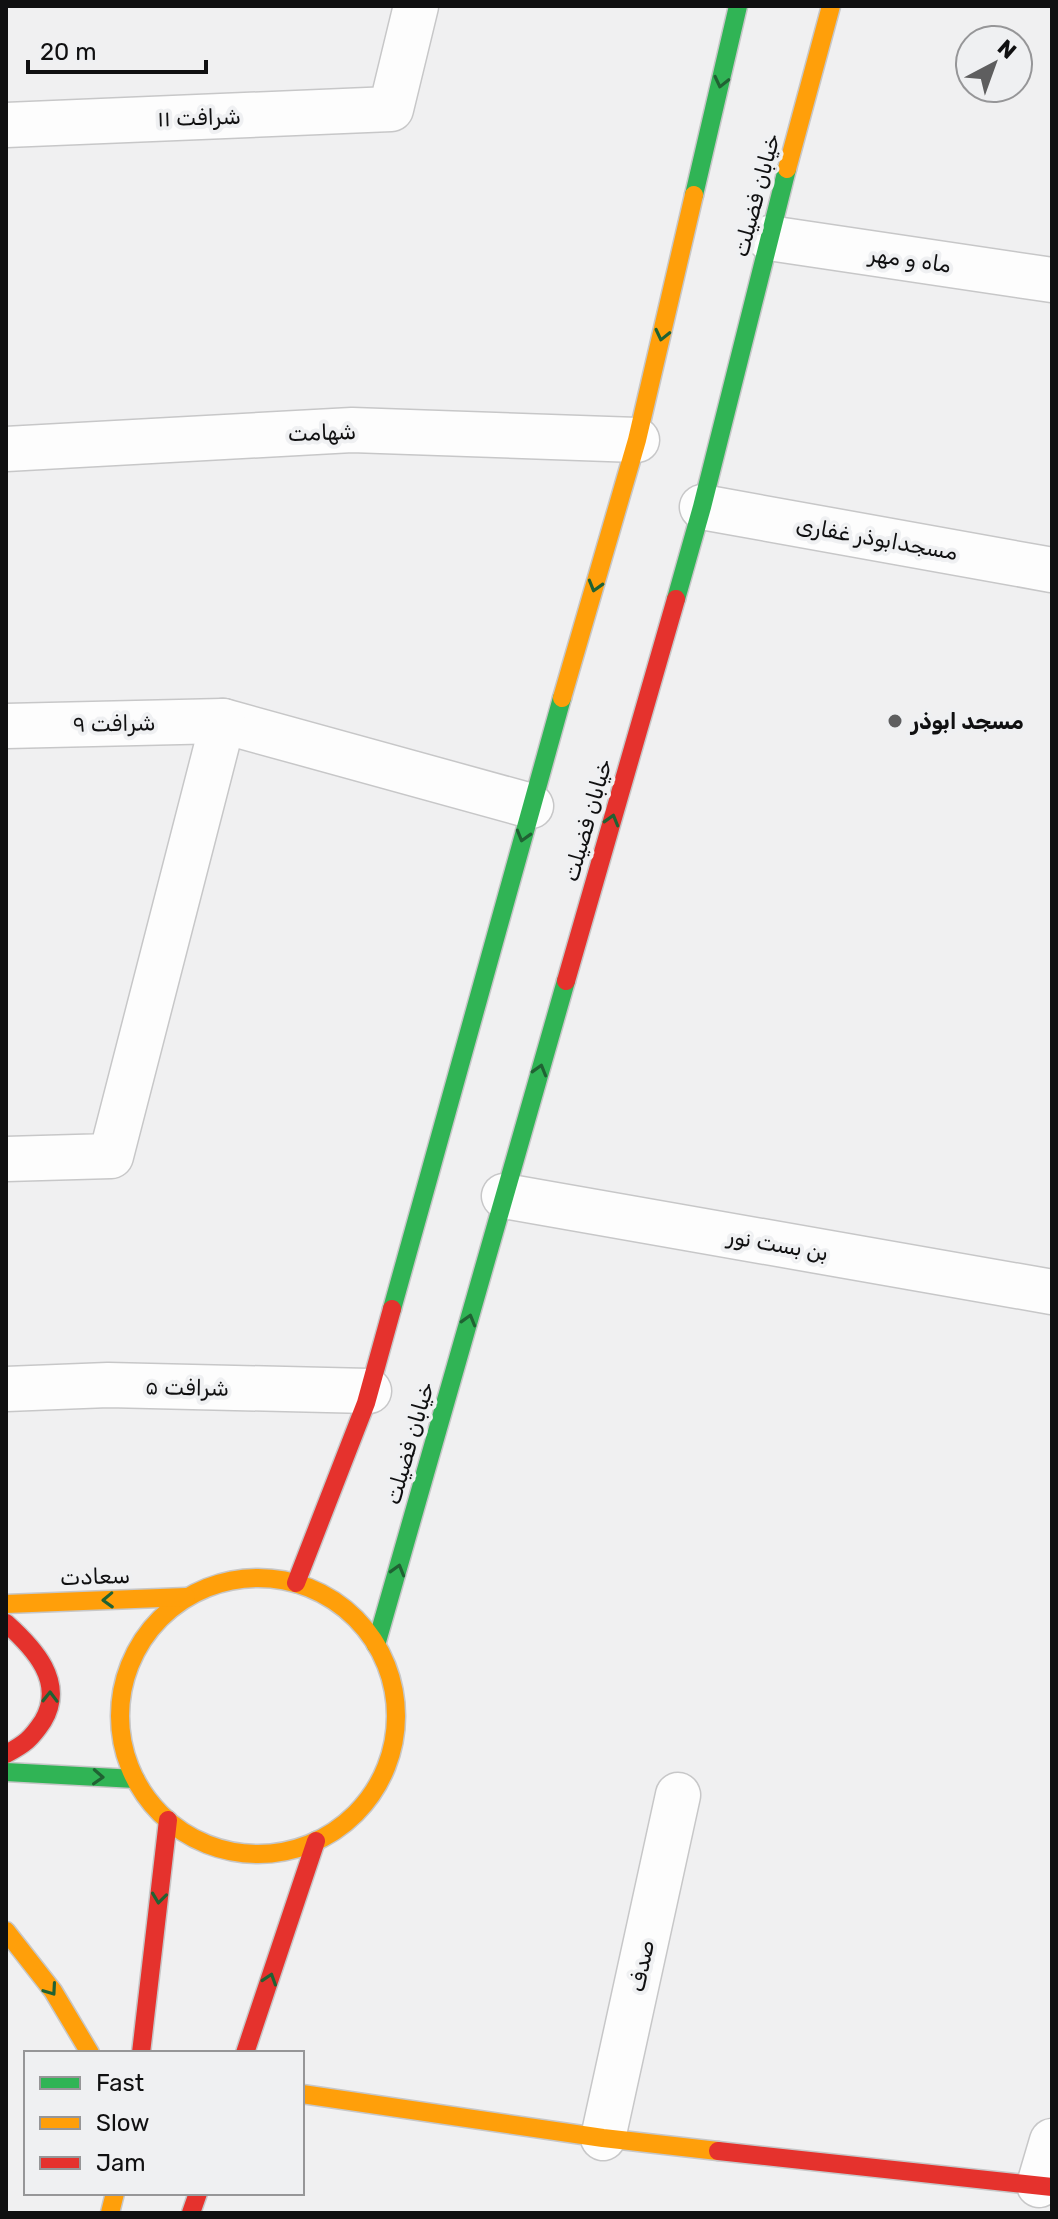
<svg xmlns="http://www.w3.org/2000/svg" width="1058" height="2219" font-family="Rubik,'Noto Naskh Arabic',sans-serif">
	<style>
		.lines { fill: none; stroke-linecap: round; stroke-linejoin: round }
		.street-casing { stroke: #c7c7c8; stroke-width: 47 }
		.fast-casing { stroke: #c7c7c8; stroke-width: 21 }
		.slow-casing { stroke: #c7c7c8; stroke-width: 21 }
		.jam-casing { stroke: #c7c7c8; stroke-width: 21 }
		.street { stroke: #fdfdfd; stroke-width: 44 }
		.fast { stroke: #30b455; stroke-width: 18 }
		.slow { stroke: #ff9f0a; stroke-width: 18 }
		.jam { stroke: #e5322d; stroke-width: 18 }
		.oneway { stroke: #206233 }
		.poi-dot { fill: #5e5e5f; stroke: #eff0f2; stroke-width: 3 }
		.labels { text-anchor: middle; stroke-width: 8; stroke-linejoin: round; paint-order: stroke }
		.street-label { font-size: 22px; fill: #101011; stroke: #eff0f2 }
		.poi-label { font-size: 22px; font-weight: bold; fill: #101011; stroke: #eff0f2; text-anchor: start }
	</style>
	<rect width="100%" height="100%" fill="#f0f0f1"/>
	<g class="lines">
		<g class="street-casing">
			<g id="street">
				<polyline points="6,125 391,109 416,6"/>
				<polyline points="769,238 1052,280"/>
				<polyline points="6,449 352,430 637,440"/>
				<polyline points="702,507 1052,570"/>
				<polyline points="6,726 223,721 531,806"/>
				<polyline points="6,1159 111,1156 223,721"/>
				<polyline points="504,1196 1052,1292"/>
				<polyline points="6,1389 108,1385 369,1391"/>
				<polyline points="603,2138 678,1795"/>
				<polyline points="1039,2185 1052,2141"/>
			</g>
		</g>
		<g class="fast-casing">
			<g id="fast">
				<polyline points="694,195 738,6"/>
				<polyline points="676,599 702,507 787,169"/>
				<polyline points="392,1309 562,698"/>
				<polyline points="376,1645 566,981"/>
				<polyline points="6,1772 135,1779"/>
			</g>
		</g>
		<g class="slow-casing">
			<g id="slow">
				<polyline points="787,169 831,6"/>
				<polyline points="562,698 637,440 694,195"/>
				<circle cx="258" cy="1716" r="138"/>
				<polyline points="6,1604 186,1597"/>
				<polyline points="6,1931 53,1991 90,2053"/>
				<polyline points="302,2094 603,2138 718,2151"/>
				<polyline points="110,2213 115,2193"/>
			</g>
		</g>
		<g class="jam-casing">
			<g id="jam">
				<polyline points="566,981 676,599"/>
				<polyline points="296,1583 366,1403 392,1309"/>
				<path d="M6,1623C34,1648 66,1682 43,1721C31,1739 25,1744 6,1754"/>
				<polyline points="141,2053 168,1820"/>
				<polyline points="245,2053 316,1841"/>
				<polyline points="718,2151 1052,2187"/>
				<polyline points="191,2213 198,2193"/>
			</g>
		</g>
		<use href="#street" class="street"/>
		<use href="#fast" class="fast"/>
		<use href="#slow" class="slow"/>
		<use href="#jam" class="jam"/>
	</g>
	<defs><path id="oneway-chevron" d="M-2-3.5L2.5 0L-2 3.5" fill="none" stroke-width="1.6" stroke-linecap="round" stroke-linejoin="round" transform="scale(2)"/></defs>
	<g class="oneway">
		<use href="#oneway-chevron" transform="translate(721 82) rotate(103)"/>
		<use href="#oneway-chevron" transform="translate(662 335) rotate(103)"/>
		<use href="#oneway-chevron" transform="translate(595 586) rotate(106)"/>
		<use href="#oneway-chevron" transform="translate(612 820) rotate(-74)"/>
		<use href="#oneway-chevron" transform="translate(523 836) rotate(106)"/>
		<use href="#oneway-chevron" transform="translate(540 1070) rotate(-74)"/>
		<use href="#oneway-chevron" transform="translate(469 1320) rotate(-74)"/>
		<use href="#oneway-chevron" transform="translate(398 1570) rotate(-74)"/>
		<use href="#oneway-chevron" transform="translate(108 1600) rotate(178)"/>
		<use href="#oneway-chevron" transform="translate(50 1697) rotate(-89)"/>
		<use href="#oneway-chevron" transform="translate(98 1777) rotate(3)"/>
		<use href="#oneway-chevron" transform="translate(159 1898) rotate(97)"/>
		<use href="#oneway-chevron" transform="translate(270 1979) rotate(-72)"/>
		<use href="#oneway-chevron" transform="translate(51 1990) rotate(55)"/>
	</g>
	<circle class="poi-dot" cx="895" cy="721" r="8"/>
	<g class="labels">
		<g class="street-label">
			<text transform="translate(199 117) rotate(-2)" y="8">شرافت ۱۱</text>
			<text transform="translate(756 195) rotate(-75)" y="8">خیابان فضیلت</text>
			<text transform="translate(910 259) rotate(8)" y="8">ماه و مهر</text>
			<text transform="translate(322 432) rotate(-2)" y="8">شهامت</text>
			<text transform="translate(877 538) rotate(10)" y="8">مسجدابوذر غفاری</text>
			<text transform="translate(114 723) rotate(-1)" y="8">شرافت ۹</text>
			<text transform="translate(587 820) rotate(-74)" y="8">خیابان فضیلت</text>
			<text transform="translate(778 1244) rotate(10)" y="8">بن بست نور</text>
			<text transform="translate(187 1387) rotate(1)" y="8">شرافت ۵</text>
			<text transform="translate(409 1443) rotate(-74)" y="8">خیابان فضیلت</text>
			<text transform="translate(95 1576) rotate(-2)" y="8">سعادت</text>
			<text transform="translate(641 1966) rotate(-78)" y="8">صدف</text>
		</g>
		<g class="poi-label">
			<text x="911" y="729">مسجد ابوذر</text>
		</g>
	</g>
	<rect width="1058" height="2219" fill="none" stroke="#101011" stroke-width="16"/>
	<rect x="24" y="2051" width="280" height="144" fill="#eff0f2" stroke="#969698" stroke-width="2"/>
	<rect x="40" y="2077" width="40" height="12" fill="#30b455" stroke="#969698" stroke-width="2"/>
	<text x="96" y="2091" font-size="24" fill="#101011">Fast</text>
	<rect x="40" y="2117" width="40" height="12" fill="#ff9f0a" stroke="#969698" stroke-width="2"/>
	<text x="96" y="2131" font-size="24" fill="#101011">Slow</text>
	<rect x="40" y="2157" width="40" height="12" fill="#e5322d" stroke="#969698" stroke-width="2"/>
	<text x="96" y="2171" font-size="24" fill="#101011">Jam</text>
	<g transform="translate(994 64) rotate(41)"><circle r="38" fill="#eff0f2" stroke="#969698" stroke-width="2"/>
	<path d="M0-6L14 30L0 20L-14 30Z" fill="#5e5e5f"/>
	<text y="-12" font-size="22" font-weight="bold" text-anchor="middle" fill="#101011">N</text>
	</g>
	<path d="M28 60v12h178v-12" fill="none" stroke="#101011" stroke-width="4"/>
	<text x="40" y="60" font-size="24" fill="#101011" stroke="#eff0f2" stroke-width="6" paint-order="stroke">20 m</text>
</svg>
